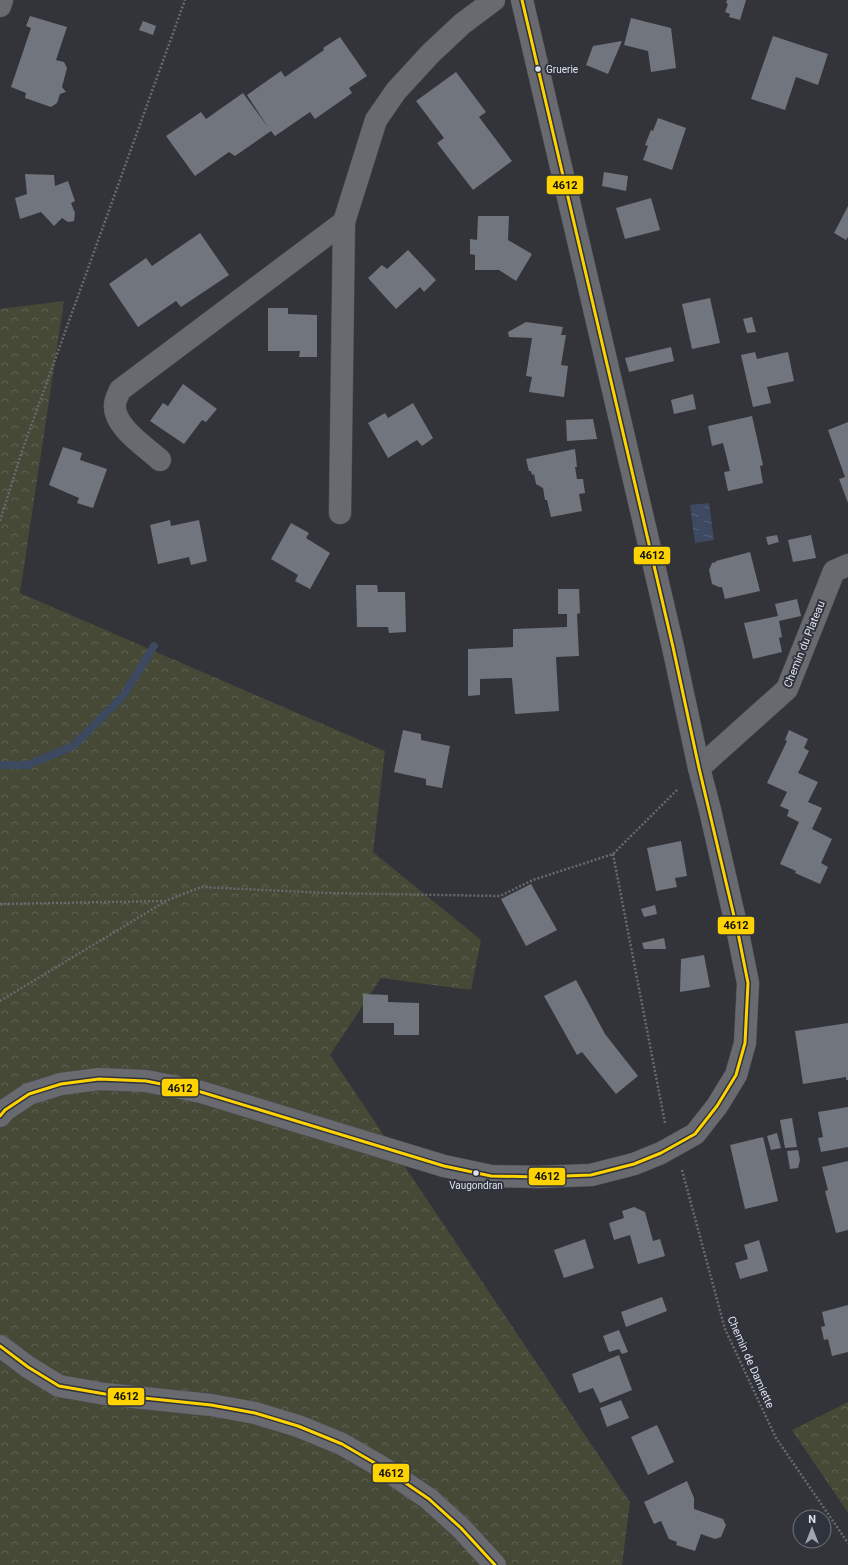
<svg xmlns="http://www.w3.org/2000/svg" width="848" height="1565" font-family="Roboto,sans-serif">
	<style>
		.forest { fill: url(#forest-crowns) }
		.water { fill: url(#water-ripples) }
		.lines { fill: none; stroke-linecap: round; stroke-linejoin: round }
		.stream { stroke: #3c4961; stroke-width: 8 }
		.building { fill: #71757e }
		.minor-casing { stroke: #4e5055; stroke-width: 23 }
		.path { stroke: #686a6d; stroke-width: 2.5; stroke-dasharray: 2 2; stroke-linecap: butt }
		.minor { stroke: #686a6f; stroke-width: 22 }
		.bus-1-casing { stroke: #2e333d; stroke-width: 6 }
		.bus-1 { stroke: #ffd300; stroke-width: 3 }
		.bus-dot { fill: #dfe2e9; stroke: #2e333d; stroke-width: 1.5 }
		.labels { text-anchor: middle; stroke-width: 4; stroke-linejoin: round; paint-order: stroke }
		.bus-label { font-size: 10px; fill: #dfe2e9; stroke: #2e333d; text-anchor: start }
		.street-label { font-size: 11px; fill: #dfe2e9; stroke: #2e333d }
		.line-badge { stroke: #2e333d; stroke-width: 1.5 }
		.pale-badge-label { font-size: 11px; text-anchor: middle; font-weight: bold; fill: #111 }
	</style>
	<defs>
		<pattern id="forest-crowns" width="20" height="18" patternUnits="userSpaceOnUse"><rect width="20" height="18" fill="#454936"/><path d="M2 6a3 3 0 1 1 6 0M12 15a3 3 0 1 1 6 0" fill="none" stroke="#5f6353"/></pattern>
		<pattern id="water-ripples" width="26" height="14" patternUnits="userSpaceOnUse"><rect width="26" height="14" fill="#3c4961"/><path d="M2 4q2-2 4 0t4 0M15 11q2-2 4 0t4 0" fill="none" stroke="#586378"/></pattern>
	</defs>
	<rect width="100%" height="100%" fill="#32343a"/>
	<g class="forest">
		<polygon points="64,301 20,593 385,751 373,852 481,940 471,990 381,978 330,1055 630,1502 622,1565 0,1565 0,309"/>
		<polygon points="848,1402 848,1513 792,1430"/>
	</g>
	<polygon class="water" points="709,503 714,540 695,543 690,505"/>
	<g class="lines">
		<polyline class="stream" points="0,765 28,765 73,746 123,696 154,646"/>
	</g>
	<g class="building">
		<polygon points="727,0 746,0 740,20 729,17 730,14 725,12 728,4 726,3"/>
		<polygon points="30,16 67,27 56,60 64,62 67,68 62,87 66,92 60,94 57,103 51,107 25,98 26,93 11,87 31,28 26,26"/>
		<polygon points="631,18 671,28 676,68 651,72 648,51 624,45"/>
		<polygon points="143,21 156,26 153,35 139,30"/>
		<polygon points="773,36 828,54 818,85 796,77 785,110 751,99"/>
		<polygon points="340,37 367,76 349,88 352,93 315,119 310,112 275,136 271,131 235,156 229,152 195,176 166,136 201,112 206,119 243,93 268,127 247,95 281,71 285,77 324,50 323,48"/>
		<polygon points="622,41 608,74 586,65 593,46"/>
		<polygon points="456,72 486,112 479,117 512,161 473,190 437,143 444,138 416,101"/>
		<polygon points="658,118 686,128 672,170 643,160 648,146 645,145 651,130 653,131"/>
		<polygon points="604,172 628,176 626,191 602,186"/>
		<polygon points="25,174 54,175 55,186 68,181 75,201 71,203 75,213 74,221 68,222 62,218 54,226 41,212 20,219 15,198 27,194"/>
		<polygon points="651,198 660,230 625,239 616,208"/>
		<polygon points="848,206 848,237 846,240 834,233"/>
		<polygon points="478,216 509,216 508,240 532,254 516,281 499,270 475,270 475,255 470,254 470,239 477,240"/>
		<polygon points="200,233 229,275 181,307 176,301 138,327 109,284 146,258 152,266"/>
		<polygon points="408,250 436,280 424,292 420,287 396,309 368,278 382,265 387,269"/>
		<polygon points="710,298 720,343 692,349 682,304"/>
		<polygon points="268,308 288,308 288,314 317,315 317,357 299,357 300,351 268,351"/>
		<polygon points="752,317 756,332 747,333 743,319"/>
		<polygon points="526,322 563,327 561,335 566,335 561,365 568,366 564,397 529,392 532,377 526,376 532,338 509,337 508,332"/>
		<polygon points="671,347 674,361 629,372 625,358"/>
		<polygon points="755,352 757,359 788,352 794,381 767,387 771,403 753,407 741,355"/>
		<polygon points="183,384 217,409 206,422 202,420 184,444 150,421 163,403 168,406"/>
		<polygon points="693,394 696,409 674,414 671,400"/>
		<polygon points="413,403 433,438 422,446 417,440 388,458 368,423 385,413 388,418"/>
		<polygon points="752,416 763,465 760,466 763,483 728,491 724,472 730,471 723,443 712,446 708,426"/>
		<polygon points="593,419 597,439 567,441 566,420"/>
		<polygon points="848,422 848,503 839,479 845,477 828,430"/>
		<polygon points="63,447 82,453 80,460 107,469 93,508 77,503 79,498 49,485"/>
		<polygon points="575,449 577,467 575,467 577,479 583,479 585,493 579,494 582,511 551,517 547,500 545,500 543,488 536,484 534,474 532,475 531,471 529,471 526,459"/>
		<polygon points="170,520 171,526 199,520 207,561 191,565 189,557 158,564 150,525"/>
		<polygon points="291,523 309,533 306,538 330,553 310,589 295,581 298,575 271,559"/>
		<polygon points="777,535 779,542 768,545 766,537"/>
		<polygon points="811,535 816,558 793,562 788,540"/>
		<polygon points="750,552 760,591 725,599 722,587 719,587 712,584 709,570 712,563 716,562 716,561"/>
		<polygon points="356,585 377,585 378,592 405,592 406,632 389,633 388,627 357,627"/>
		<polygon points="558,589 579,589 580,613 577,614 579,656 556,657 559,711 515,714 512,678 480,679 480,695 468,696 468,649 513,647 513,629 567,627 567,614 558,614"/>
		<polygon points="797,599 801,616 779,621 782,637 779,638 782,652 753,659 744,623 778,616 775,604"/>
		<polygon points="403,730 421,734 421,740 450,746 442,788 426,785 426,779 394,772"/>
		<polygon points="789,730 808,739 804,748 809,751 798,773 818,782 808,802 822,808 812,829 832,839 821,863 828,867 820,884 795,873 796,871 780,864 799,822 787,816 789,810 780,806 787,792 767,783 787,741 785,740"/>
		<polygon points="681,841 687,876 675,878 677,887 656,891 647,848"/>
		<polygon points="531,884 557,930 526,946 501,899"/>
		<polygon points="655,905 657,914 644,917 641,909"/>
		<polygon points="664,938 666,949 644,949 642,943"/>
		<polygon points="704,955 710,987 680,992 681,959"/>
		<polygon points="576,980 605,1034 638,1076 616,1094 582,1052 577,1055 544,996"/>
		<polygon points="363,994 388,995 388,1002 419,1003 419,1035 394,1035 394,1023 363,1023"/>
		<polygon points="848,1023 848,1080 846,1080 846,1077 803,1084 795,1031"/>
		<polygon points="848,1107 848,1147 821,1152 818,1138 823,1137 818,1112"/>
		<polygon points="792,1118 797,1147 785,1148 780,1120"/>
		<polygon points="777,1133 781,1148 771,1150 767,1136"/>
		<polygon points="763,1137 778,1201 745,1209 730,1145"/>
		<polygon points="798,1150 800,1160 798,1168 790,1169 787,1151"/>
		<polygon points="848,1161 848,1230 836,1233 825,1191 828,1190 822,1167"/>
		<polygon points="634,1207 645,1212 653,1241 660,1239 665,1256 638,1264 630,1235 614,1240 609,1223 624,1218 622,1211"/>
		<polygon points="585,1239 594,1268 564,1278 554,1250"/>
		<polygon points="759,1240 768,1271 740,1279 735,1263 748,1259 744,1245"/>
		<polygon points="662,1297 667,1311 626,1327 621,1312"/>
		<polygon points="848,1305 848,1352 832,1356 828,1339 824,1340 821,1327 825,1326 822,1312"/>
		<polygon points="619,1330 628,1352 622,1354 619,1349 609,1352 603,1336"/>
		<polygon points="619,1355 632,1390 600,1403 593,1388 579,1393 572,1374"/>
		<polygon points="621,1400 629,1418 607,1427 600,1408"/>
		<polygon points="657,1425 674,1462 648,1475 631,1437"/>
		<polygon points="687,1481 694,1498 694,1509 723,1519 726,1525 721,1537 715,1539 701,1534 695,1551 676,1545 677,1542 669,1539 661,1521 654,1524 644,1502"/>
	</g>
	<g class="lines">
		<g class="minor-casing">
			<g id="minor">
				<polyline points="0,6 2,0"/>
				<path d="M160,460C146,447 113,426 115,405C115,400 118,395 120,390L344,222"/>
				<polyline points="340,513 344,222 376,120 396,91 431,53 462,24 494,0"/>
				<polyline points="699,768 787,689 834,571 848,565"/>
				<polyline points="0,1116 5,1110 29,1094 61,1084 99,1079 146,1081 201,1092 444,1166 491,1176 538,1177 591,1175 634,1164 661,1153 695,1134 717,1106 736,1075 745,1043 748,983 738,933 710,810 699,768 673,647 522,0"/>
				<polyline points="0,1346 28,1367 59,1386 105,1394 211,1405 255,1413 298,1426 342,1444 385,1469 429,1499 461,1528 495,1565"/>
			</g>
		</g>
		<g class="path">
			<polyline points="0,521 22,451 185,0"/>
			<polyline points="613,854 665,1123"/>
			<polyline points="0,904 165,901"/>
			<polyline points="0,1001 166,901 201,887 327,893 500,896 533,880 613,854 678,789"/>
			<polyline points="682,1170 725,1329 776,1438 848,1543"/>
		</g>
		<use href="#minor" class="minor"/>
		<g class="bus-1-casing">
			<g id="bus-1">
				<polyline points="0,1116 5,1110 29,1094 61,1084 99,1079 146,1081 201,1092 444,1166 491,1176 538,1177 591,1175 634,1164 661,1153 695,1134 717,1106 736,1075 745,1043 748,983 738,933 699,768 673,647 522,0"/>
				<polyline points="0,1346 28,1367 59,1386 105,1394 211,1405 255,1413 298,1426 342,1444 385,1469 429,1499 461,1528 495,1565"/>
			</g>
		</g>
		<use href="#bus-1" class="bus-1"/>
	</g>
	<g class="bus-dot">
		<circle cx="538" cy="69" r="3.5"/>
		<circle cx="476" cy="1173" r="3.5"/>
	</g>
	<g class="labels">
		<g class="bus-label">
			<text x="546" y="73">Gruerie</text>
			<text x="476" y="1189" text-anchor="middle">Vaugondran</text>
		</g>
		<g class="street-label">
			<text transform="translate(804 644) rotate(-68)" y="4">Chemin du Plateau</text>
			<text transform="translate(751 1362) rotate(66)" y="4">Chemin de Damiette</text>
		</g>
	</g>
	<g class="line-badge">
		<rect x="546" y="175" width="38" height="20" rx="4" fill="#ffd300"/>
		<rect x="633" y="546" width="38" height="19" rx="4" fill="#ffd300"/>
		<rect x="717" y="916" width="38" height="19" rx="4" fill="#ffd300"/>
		<rect x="161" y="1078" width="38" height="19" rx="4" fill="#ffd300"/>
		<rect x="528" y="1167" width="38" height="19" rx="4" fill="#ffd300"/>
		<rect x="107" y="1387" width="38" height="19" rx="4" fill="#ffd300"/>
		<rect x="372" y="1463" width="38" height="20" rx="4" fill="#ffd300"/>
	</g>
	<g class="pale-badge-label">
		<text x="565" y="189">4612</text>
		<text x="652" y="559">4612</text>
		<text x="736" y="929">4612</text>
		<text x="180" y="1092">4612</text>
		<text x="547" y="1180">4612</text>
		<text x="126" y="1400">4612</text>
		<text x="391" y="1477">4612</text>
	</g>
	<g transform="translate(812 1529)"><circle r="19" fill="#2e333d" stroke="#757982"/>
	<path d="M0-3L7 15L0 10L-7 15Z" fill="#a2a5ac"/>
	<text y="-6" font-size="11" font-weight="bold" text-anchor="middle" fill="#dfe2e9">N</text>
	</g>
</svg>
